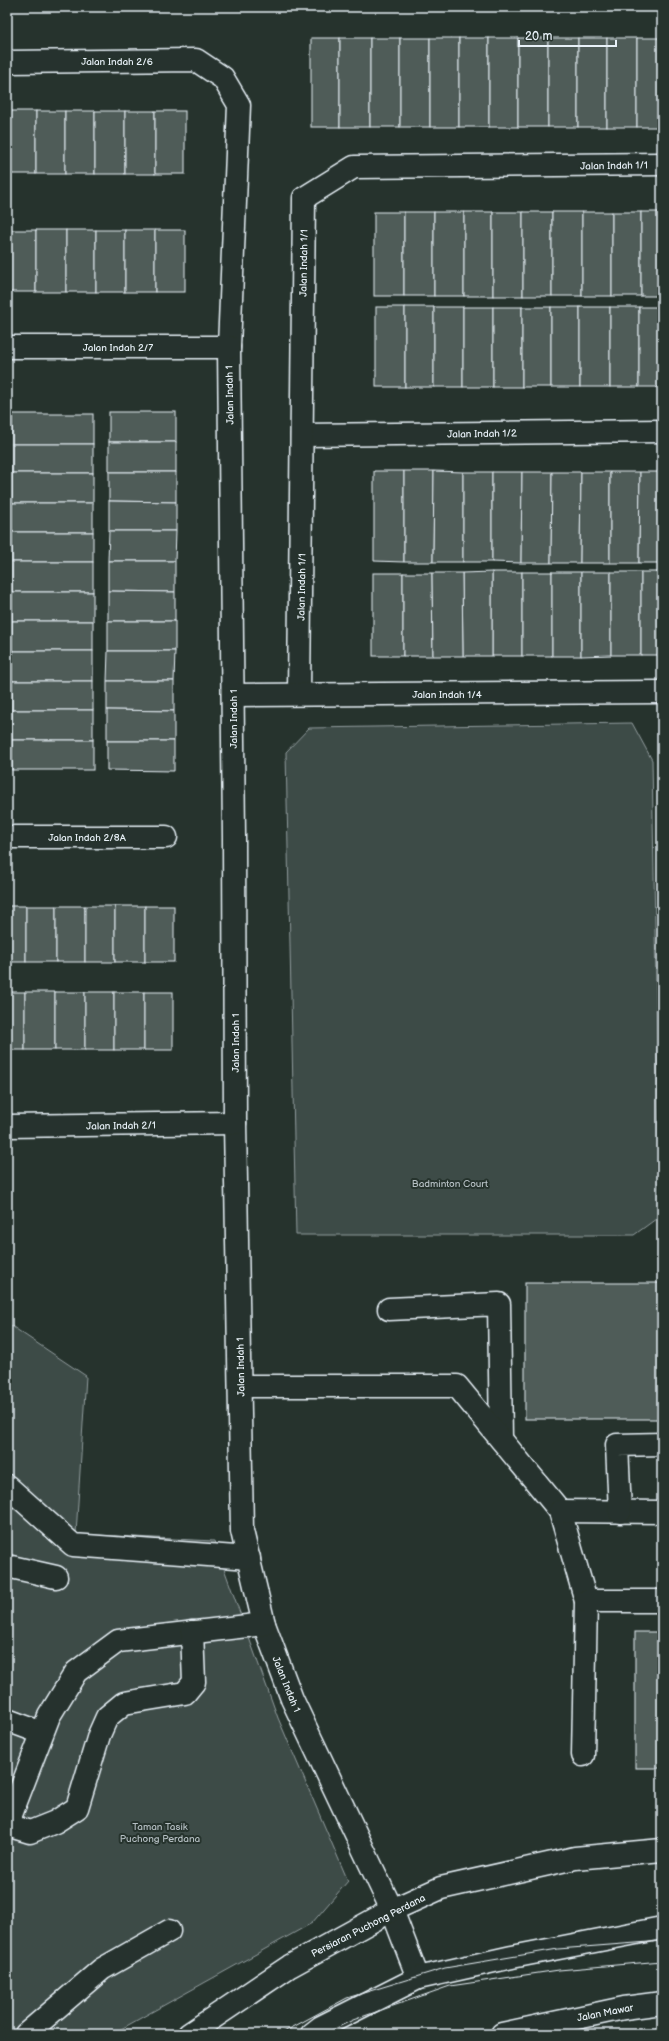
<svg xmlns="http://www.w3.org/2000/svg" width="669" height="2041" font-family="'Balsamiq Sans',sans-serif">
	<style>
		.green { fill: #3e4b47; stroke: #939ea0 }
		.building { fill: #505c59; stroke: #e8f1f8 }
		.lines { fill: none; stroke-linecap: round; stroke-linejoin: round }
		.minor-casing { stroke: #e8f1f8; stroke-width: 25 }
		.major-casing { stroke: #e8f1f8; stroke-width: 25 }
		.minor { stroke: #26332d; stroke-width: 22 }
		.major { stroke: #26332d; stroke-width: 22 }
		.tram { stroke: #e8f1f8; stroke-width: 1 }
		.labels { text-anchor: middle; stroke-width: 4; stroke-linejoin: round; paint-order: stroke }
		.street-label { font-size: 10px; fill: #e8f1f8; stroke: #26332d }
		.park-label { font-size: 10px; fill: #b5bfc3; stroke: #26332d }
	</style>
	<rect width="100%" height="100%" fill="#26332d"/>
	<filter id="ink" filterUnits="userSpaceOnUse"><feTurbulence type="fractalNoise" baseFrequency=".025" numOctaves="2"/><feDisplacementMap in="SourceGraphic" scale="8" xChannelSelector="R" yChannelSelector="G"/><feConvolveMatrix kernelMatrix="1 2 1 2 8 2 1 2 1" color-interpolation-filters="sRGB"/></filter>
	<g filter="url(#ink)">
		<g class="green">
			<polygon points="632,723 652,760 660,1216 634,1235 296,1235 286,752 309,728"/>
			<polygon points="7,1323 86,1376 76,1534 214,1541 278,1718 348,1881 312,1923 112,2034 7,2034"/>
		</g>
		<g class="building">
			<rect x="311" y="38" width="29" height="89"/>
			<rect x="340" y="38" width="30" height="89"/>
			<rect x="370" y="38" width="30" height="89"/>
			<rect x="400" y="38" width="30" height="89"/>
			<rect x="430" y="38" width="29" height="89"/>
			<rect x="459" y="38" width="30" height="89"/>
			<rect x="489" y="38" width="29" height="89"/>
			<rect x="518" y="38" width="30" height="89"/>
			<rect x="548" y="38" width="30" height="89"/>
			<rect x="578" y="38" width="29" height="89"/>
			<rect x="607" y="38" width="30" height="89"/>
			<rect x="637" y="38" width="25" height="89"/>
			<rect x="7" y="111" width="29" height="63"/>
			<rect x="36" y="111" width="29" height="63"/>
			<rect x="65" y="111" width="30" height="63"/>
			<rect x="95" y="111" width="30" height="63"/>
			<rect x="125" y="111" width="30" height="63"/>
			<rect x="155" y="111" width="30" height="63"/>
			<rect x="374" y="212" width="30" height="84"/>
			<rect x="404" y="212" width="30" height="84"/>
			<rect x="434" y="212" width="30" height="84"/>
			<rect x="464" y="212" width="29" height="84"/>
			<rect x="493" y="212" width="30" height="84"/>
			<rect x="523" y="212" width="29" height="84"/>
			<rect x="552" y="212" width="30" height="84"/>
			<rect x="582" y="212" width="30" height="84"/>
			<rect x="612" y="212" width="29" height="84"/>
			<rect x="641" y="212" width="21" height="84"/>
			<rect x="7" y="230" width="29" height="62"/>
			<rect x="36" y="230" width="30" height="62"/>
			<rect x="66" y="230" width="30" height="62"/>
			<rect x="96" y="230" width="29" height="62"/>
			<rect x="125" y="230" width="30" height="62"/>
			<rect x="155" y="230" width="30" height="62"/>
			<rect x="376" y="307" width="29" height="80"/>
			<rect x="405" y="307" width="29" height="80"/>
			<rect x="434" y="307" width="29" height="80"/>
			<rect x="463" y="307" width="30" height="80"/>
			<rect x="493" y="307" width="29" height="80"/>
			<rect x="522" y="307" width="29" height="80"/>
			<rect x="551" y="307" width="29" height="80"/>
			<rect x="580" y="307" width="30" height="80"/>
			<rect x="610" y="307" width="29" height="80"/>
			<rect x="639" y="307" width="23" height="80"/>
			<rect x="109" y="412" width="67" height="30"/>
			<rect x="12" y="414" width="81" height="30"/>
			<rect x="109" y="442" width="67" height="30"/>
			<rect x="12" y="444" width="81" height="29"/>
			<polygon points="374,471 404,471 404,562 374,561"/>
			<polygon points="404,471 434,471 433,562 404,562"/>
			<polygon points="434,471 463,472 463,562 433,562"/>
			<polygon points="109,472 176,472 176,502 109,501"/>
			<rect x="463" y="472" width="29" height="90"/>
			<polygon points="492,472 522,472 521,563 492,562"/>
			<polygon points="522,472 552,472 551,563 521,563"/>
			<polygon points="552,472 581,472 580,563 551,563"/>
			<polygon points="581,472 610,472 610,563 580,563"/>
			<polygon points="610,472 640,472 639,563 610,563"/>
			<polygon points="640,472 662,472 662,563 639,563"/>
			<rect x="12" y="473" width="81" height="30"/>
			<polygon points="109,501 176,502 176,531 109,531"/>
			<rect x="12" y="503" width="81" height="29"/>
			<polygon points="109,531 176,531 175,561 108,561"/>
			<rect x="12" y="532" width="81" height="30"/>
			<polygon points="108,561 175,561 175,592 108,591"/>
			<rect x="12" y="562" width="81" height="30"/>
			<rect x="492" y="572" width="30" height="84"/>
			<polygon points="492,572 492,656 463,656 462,573"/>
			<rect x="522" y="572" width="30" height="84"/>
			<rect x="552" y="572" width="29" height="84"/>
			<polygon points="581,572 611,572 611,655 581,656"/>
			<rect x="611" y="572" width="30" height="83"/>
			<rect x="641" y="572" width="21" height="83"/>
			<rect x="373" y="573" width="30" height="83"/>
			<polygon points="403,573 432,573 433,656 403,656"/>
			<polygon points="432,573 462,573 463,656 433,656"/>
			<polygon points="108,591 175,592 175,621 108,621"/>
			<rect x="12" y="592" width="81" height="29"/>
			<rect x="12" y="621" width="81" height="30"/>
			<rect x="108" y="621" width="67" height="30"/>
			<rect x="12" y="651" width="81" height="30"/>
			<polygon points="108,651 175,651 174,681 107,681"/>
			<rect x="12" y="681" width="81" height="29"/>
			<polygon points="107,681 174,681 174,711 107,710"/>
			<rect x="12" y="710" width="81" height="30"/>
			<polygon points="107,710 174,711 174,741 107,741"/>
			<rect x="12" y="740" width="81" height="30"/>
			<polygon points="107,741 174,741 174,771 107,770"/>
			<rect x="7" y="906" width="19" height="56"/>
			<rect x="26" y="906" width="30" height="56"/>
			<rect x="56" y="906" width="29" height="56"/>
			<rect x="85" y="906" width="30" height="56"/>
			<rect x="115" y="906" width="30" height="56"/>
			<rect x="145" y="906" width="29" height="56"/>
			<rect x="7" y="992" width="18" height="58"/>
			<rect x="25" y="992" width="30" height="58"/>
			<rect x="55" y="992" width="30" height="58"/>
			<rect x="85" y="992" width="29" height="58"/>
			<rect x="114" y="992" width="30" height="58"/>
			<rect x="144" y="992" width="29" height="58"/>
			<rect x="525" y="1283" width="137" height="136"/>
			<rect x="635" y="1632" width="27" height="136"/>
		</g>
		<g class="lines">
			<g class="minor-casing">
				<g id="minor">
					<polyline points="7,62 196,60 223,78 239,105 229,347 234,837 235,1123 242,1531 264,1624 292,1699 392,1910 418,1978"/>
					<polyline points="7,347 229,347"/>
					<polyline points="302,435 662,431"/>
					<polyline points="299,694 304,198 354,167 662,164"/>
					<polyline points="233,695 662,692"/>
					<polyline points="7,837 166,837"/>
					<polyline points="7,1126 235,1123"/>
					<polyline points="389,1309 499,1304 501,1439"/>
					<polyline points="241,1386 457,1386 560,1511 586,1601 583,1755"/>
					<polyline points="7,1486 73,1545 249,1558"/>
					<polyline points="560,1511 662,1512"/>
					<polyline points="620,1512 617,1445 662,1444"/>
					<polyline points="7,1566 56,1577"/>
					<polyline points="586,1601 662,1601"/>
					<polyline points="7,1720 42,1733"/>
					<polyline points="7,1825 49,1716 76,1672 118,1641 264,1624"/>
					<polyline points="7,1825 30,1832 55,1822 77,1808 99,1735 107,1717 124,1703 185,1693 194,1682 192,1632"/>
					<polyline points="26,2034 102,1969 169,1931"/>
					<polyline points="502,2034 624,2008 662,2003"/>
				</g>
			</g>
			<g class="major-casing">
				<g id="major">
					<polyline points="189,2034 290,1966 392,1910 441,1888 575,1858 662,1850"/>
					<polyline points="312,2034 321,2027 418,1978 512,1957 662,1928"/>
				</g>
			</g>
			<use href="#minor" class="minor"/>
			<use href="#major" class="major"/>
			<g class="tram">
				<polyline points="280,2034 347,1998 445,1968 558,1949 662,1941"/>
				<polyline points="324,2034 353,2020 450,1986 559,1970 662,1961"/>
			</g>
		</g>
	</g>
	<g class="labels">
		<g class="street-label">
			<text x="117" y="65">Jalan Indah 2/6</text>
			<text transform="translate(614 165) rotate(-1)" y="4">Jalan Indah 1/1</text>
			<text transform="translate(303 263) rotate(-89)" y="4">Jalan Indah 1/1</text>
			<text x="118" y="351">Jalan Indah 2/7</text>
			<text transform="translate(229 395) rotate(-91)" y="4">Jalan Indah 1</text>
			<text transform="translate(482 433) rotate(-1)" y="4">Jalan Indah 1/2</text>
			<text transform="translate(301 587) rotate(-89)" y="4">Jalan Indah 1/1</text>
			<text x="447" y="698">Jalan Indah 1/4</text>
			<text transform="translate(233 719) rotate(-90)" y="4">Jalan Indah 1</text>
			<text x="87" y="841">Jalan Indah 2/8A</text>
			<text transform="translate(235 1043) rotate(-90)" y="4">Jalan Indah 1</text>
			<text transform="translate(121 1125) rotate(-1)" y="4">Jalan Indah 2/1</text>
			<text transform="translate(240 1367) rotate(-91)" y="4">Jalan Indah 1</text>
			<text transform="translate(287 1684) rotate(68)" y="4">Jalan Indah 1</text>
			<text transform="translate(368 1925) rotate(-27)" y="4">Persiaran Puchong Perdana</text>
			<text transform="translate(605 2012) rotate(-11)" y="4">Jalan Mawar</text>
		</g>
		<g class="park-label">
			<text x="450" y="1187">Badminton Court</text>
			<text x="160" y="1830">Taman Tasik<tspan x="160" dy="12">Puchong Perdana</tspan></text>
		</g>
	</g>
	<rect width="669" height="2041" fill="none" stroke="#26332d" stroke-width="24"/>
	<rect x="12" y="12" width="645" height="2017" fill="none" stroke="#e8f1f8" stroke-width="1.5" filter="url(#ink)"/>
	<path d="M519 40v6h97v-6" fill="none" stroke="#e8f1f8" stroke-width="2"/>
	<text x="525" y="40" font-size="12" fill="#e8f1f8" stroke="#26332d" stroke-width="3" paint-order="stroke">20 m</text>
</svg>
